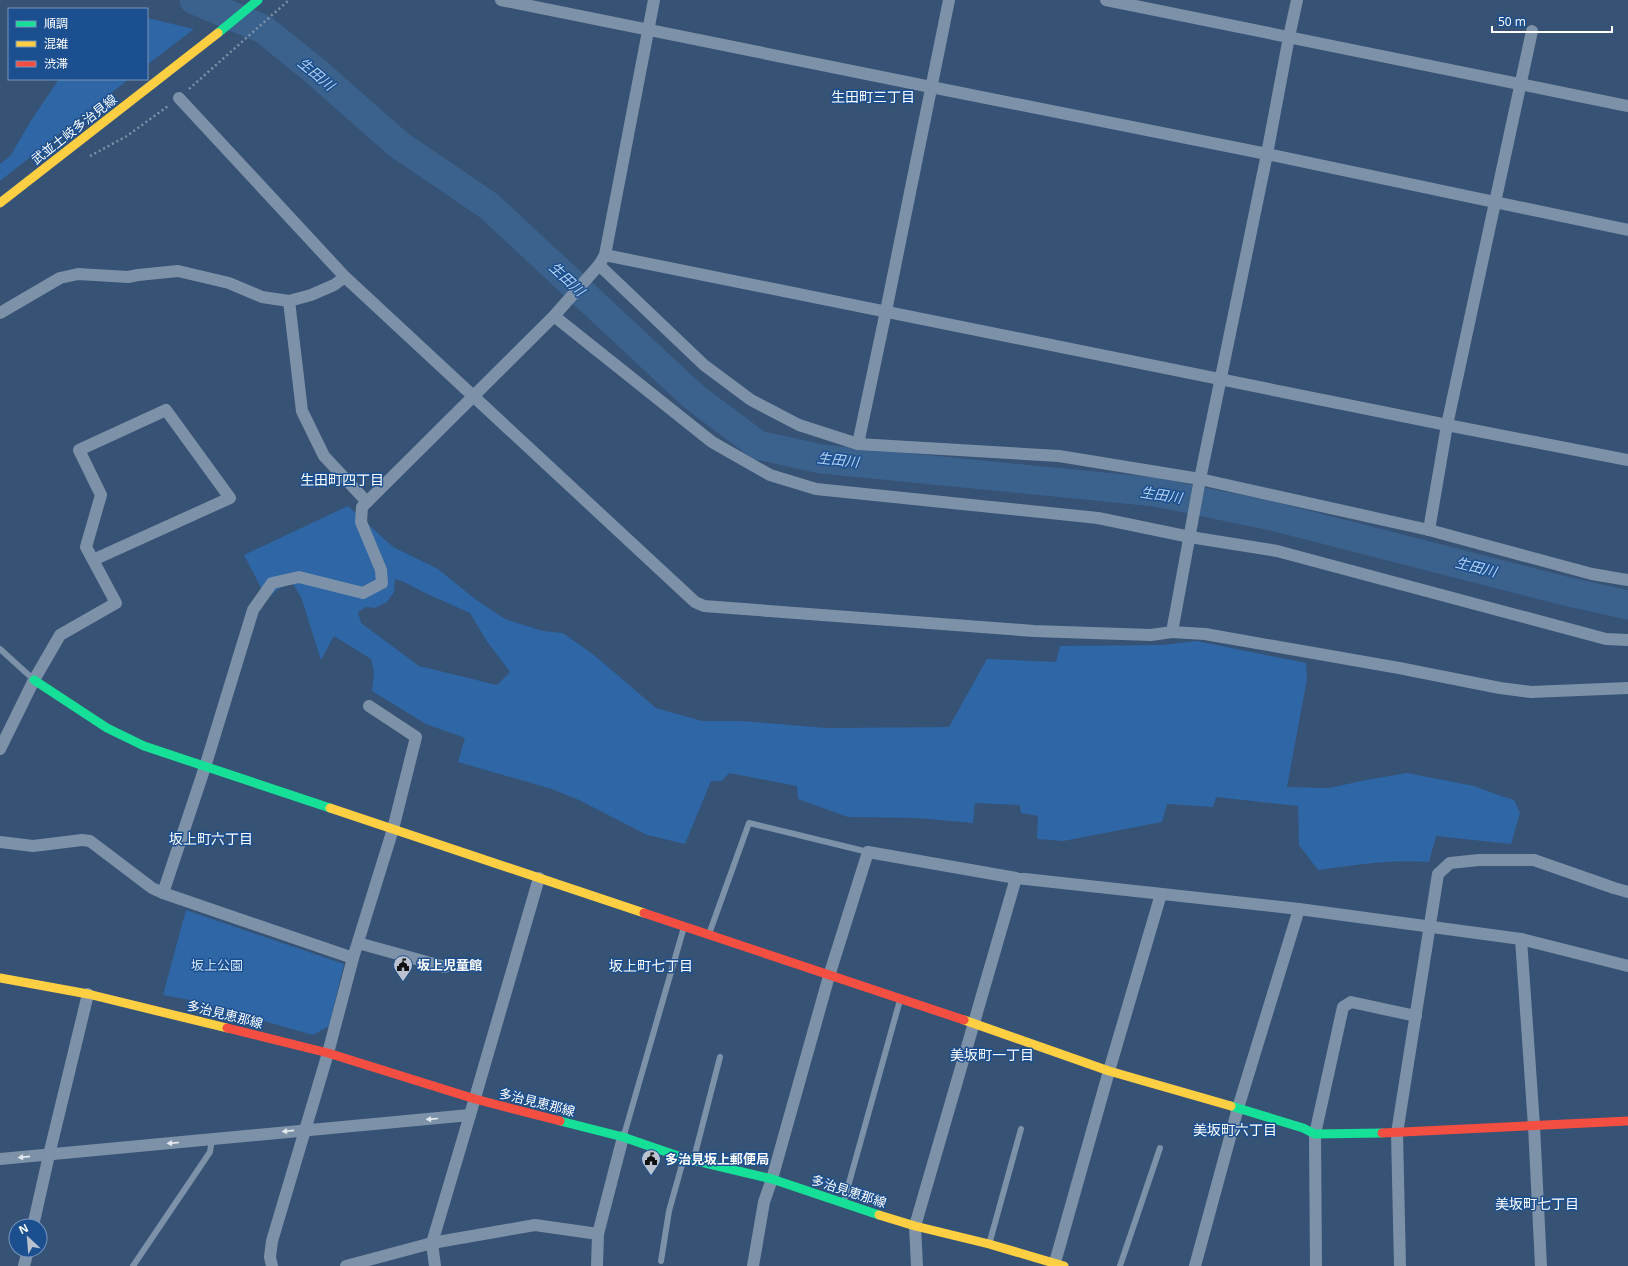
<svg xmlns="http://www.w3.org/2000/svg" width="1628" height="1266" font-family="'Open Sans','Noto Sans JP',sans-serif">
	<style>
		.green { fill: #2f66a5; fill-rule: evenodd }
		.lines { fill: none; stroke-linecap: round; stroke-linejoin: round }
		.river { stroke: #3b618d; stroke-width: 29 }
		.path { stroke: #7d92a8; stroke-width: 2.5; stroke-dasharray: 2 3; stroke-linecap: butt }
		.lane { stroke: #7d92a8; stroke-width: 6 }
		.street { stroke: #7d92a8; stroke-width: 12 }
		.fast { stroke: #16e098; stroke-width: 9 }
		.slow { stroke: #ffcf43; stroke-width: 9 }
		.jam { stroke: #f24e42; stroke-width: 9 }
		.oneway { fill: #e5e9ee }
		.labels { text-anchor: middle; stroke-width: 3; stroke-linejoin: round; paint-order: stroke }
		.street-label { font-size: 13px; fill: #fff; stroke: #1b4f8f }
		.park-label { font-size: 13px; fill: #cfe3fa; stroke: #1b4f8f }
		.poi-label { font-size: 13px; font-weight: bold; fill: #fff; stroke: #1b4f8f; text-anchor: start }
		.water-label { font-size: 14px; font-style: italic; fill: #b5d3f5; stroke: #1b4f8f }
		.neighbourhood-label { font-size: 14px; fill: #fff; stroke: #1b4f8f }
	</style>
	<rect width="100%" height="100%" fill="#365274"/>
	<g class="green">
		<polygon points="147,18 194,29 147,65"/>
		<polygon points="59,79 129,79 0,181 0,164 11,155 30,122"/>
		<path d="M348,506L393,547L438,569L475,599L505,619L543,631L563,633L594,655L656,708L702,721H741L827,728L949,727L987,659L1056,662L1060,646L1161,645L1197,641L1306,663L1307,679L1287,787L1329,788L1366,780L1407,773L1474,786L1501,796L1514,800L1520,813L1511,844L1436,836L1429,862C1392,859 1355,865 1318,870L1299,845L1298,806L1216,797L1213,807L1167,804L1162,822L1063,841L1037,839L1038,816L1021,813L1020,805L975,803L973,823L917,818L848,817L798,799L797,786L729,773L722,781H711L685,844L647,835L579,800L552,789L458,762L465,738L426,724L372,691L374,672L371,659L334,636L321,660L301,597L292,582L277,590L267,599L244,555ZM395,579L404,582L425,593L470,613L486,640L510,672L497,685L419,666L361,623L358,612L366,607L375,608L387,602L394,592Z"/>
		<polygon points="186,910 344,964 329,1026 313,1035 190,1000 163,995"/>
	</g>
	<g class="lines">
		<polyline class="river" points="194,0 263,29 314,70 398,144 489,206 694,397 758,445 821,459 1155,492 1272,516 1565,591 1628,605"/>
		<g class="path">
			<polyline points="189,89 289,0"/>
			<polyline points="90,156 127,136 168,106"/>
		</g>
		<g class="lane">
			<polyline points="0,649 33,679"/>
			<polyline points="709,934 749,823 868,852"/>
			<polyline points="624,1135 684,927"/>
			<polyline points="694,1158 720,1057"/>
			<polyline points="844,1201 900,1000"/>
			<polyline points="990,1241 1021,1129"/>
			<polyline points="661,1261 669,1211 683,1161"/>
			<polyline points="133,1266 210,1152 212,1139"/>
			<polyline points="1120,1266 1160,1148"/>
		</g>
		<g class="street">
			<polyline points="501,0 931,87 1267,154 1628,230"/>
			<polyline points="1106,0 1628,106"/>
			<polyline points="179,98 345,277 695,602 704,606 1034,631 1151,635 1172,632 1205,634 1399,668 1500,688 1531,692 1628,688"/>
			<polyline points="605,255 1447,425 1628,460"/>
			<polyline points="599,265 704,365 751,400 799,425 858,444 1059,456 1200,479 1429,530 1592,574 1628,580"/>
			<polyline points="289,301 302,411 324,456 367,502"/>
			<polyline points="0,313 60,278 78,274 128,277 138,275 178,271 229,283 262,297 289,301 311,295 334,285 345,277"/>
			<polyline points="554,316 712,442 770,475 816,489 1098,518 1190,537 1277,551 1606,639 1628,640"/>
			<polyline points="858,444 886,311 949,0"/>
			<polyline points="1429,530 1447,425 1532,31"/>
			<polyline points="1172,632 1200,479 1267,154 1289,37 1297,0"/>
			<polyline points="0,749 34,680 60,635 116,603 86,547 101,495 79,450 166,410 230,498 93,560"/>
			<polyline points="0,842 33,846 82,840 90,841 152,888 163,893 353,958"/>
			<polyline points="163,893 205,767 253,610 272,583 299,577 363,593 382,583 381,570 361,522 362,507 554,316 599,265 605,255 654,0"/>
			<polyline points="1521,939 1534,1126 1541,1266"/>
			<polyline points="358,943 445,967"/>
			<polyline points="0,1159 470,1115"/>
			<polyline points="33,1226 49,1155 88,994"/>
			<polyline points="24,1266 28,1250"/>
			<polyline points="272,1266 270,1257 272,1241 328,1053 353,958 393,829 416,737 369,706"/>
			<polyline points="346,1266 432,1243 535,1225 598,1234"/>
			<polyline points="435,1266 432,1243 470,1115 539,878"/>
			<polyline points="597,1266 598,1234 623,1137"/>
			<polyline points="753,1266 764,1202 772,1179 829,976 868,852 1016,878 1299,909 1521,939 1628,966"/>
			<polyline points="917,1266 915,1226 1016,878"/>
			<polyline points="1054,1266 1109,1071 1161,894"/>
			<polyline points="1195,1266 1238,1108 1299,909"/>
			<polyline points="1316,1266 1315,1134 1343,1007 1351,1002 1416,1016"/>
			<polyline points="1400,1266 1397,1133 1438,874 1450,863 1479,860 1534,860 1614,888 1628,892"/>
		</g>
		<g class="fast">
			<polyline points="218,33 258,0"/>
			<polyline points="34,680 107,728 144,746 330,808"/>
			<polyline points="1231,1106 1303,1128 1315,1134 1382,1133"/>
			<polyline points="560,1121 623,1137 684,1158 772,1179 879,1215"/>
		</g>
		<g class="slow">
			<polyline points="0,203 218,33"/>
			<polyline points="330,808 644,913"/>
			<polyline points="0,978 88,994 227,1028"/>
			<polyline points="964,1020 1109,1071 1231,1106"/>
			<polyline points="879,1215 915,1226 989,1244 1064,1266"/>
		</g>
		<g class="jam">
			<polyline points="644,913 964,1020"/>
			<polyline points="227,1028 328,1053 475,1099 560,1121"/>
			<polyline points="1382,1133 1628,1121"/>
		</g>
	</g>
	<defs><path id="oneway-solid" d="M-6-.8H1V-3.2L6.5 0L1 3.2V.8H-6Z"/></defs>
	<g class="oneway">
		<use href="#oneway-solid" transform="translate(432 1119) rotate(175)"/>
		<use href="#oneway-solid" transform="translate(288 1131) rotate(174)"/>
		<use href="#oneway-solid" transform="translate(173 1143) rotate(175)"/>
		<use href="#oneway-solid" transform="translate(24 1157) rotate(174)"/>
	</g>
	<defs>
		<g id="civic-pin" transform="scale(1)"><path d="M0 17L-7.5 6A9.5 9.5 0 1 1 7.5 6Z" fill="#b9c2ce" stroke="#1b4f8f"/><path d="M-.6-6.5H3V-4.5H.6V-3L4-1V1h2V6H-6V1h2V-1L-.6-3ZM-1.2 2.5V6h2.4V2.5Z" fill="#111"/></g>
	</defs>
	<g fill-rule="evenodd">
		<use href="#civic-pin" x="403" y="965"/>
		<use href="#civic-pin" x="651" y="1159"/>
	</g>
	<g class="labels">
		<g class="street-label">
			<text transform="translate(74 129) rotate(-38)" y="5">武並土岐多治見線</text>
			<text transform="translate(225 1014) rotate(14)" y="5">多治見恵那線</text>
			<text transform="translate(537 1102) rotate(14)" y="5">多治見恵那線</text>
			<text transform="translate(849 1191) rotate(18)" y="5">多治見恵那線</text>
		</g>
		<g class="park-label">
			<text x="217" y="970">坂上公園</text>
		</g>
		<g class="poi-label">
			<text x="417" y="970">坂上児童館</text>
			<text x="665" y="1164">多治見坂上郵便局</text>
		</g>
		<g class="water-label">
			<text transform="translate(316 74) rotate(40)" y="5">生田川</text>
			<text transform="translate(567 279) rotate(43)" y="5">生田川</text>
			<text transform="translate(838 460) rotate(7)" y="5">生田川</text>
			<text transform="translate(1161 495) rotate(9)" y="5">生田川</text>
			<text transform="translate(1476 567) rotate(14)" y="5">生田川</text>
		</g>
		<g class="neighbourhood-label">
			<text x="873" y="102">生田町三丁目</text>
			<text x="342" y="485">生田町四丁目</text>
			<text x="211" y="844">坂上町六丁目</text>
			<text x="651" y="971">坂上町七丁目</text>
			<text x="992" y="1060">美坂町一丁目</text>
			<text x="1235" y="1135">美坂町六丁目</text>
			<text x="1537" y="1209">美坂町七丁目</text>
		</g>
	</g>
	<rect x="8" y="8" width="140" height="72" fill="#1b4f8f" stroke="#7695bc"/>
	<rect x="16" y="21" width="20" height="6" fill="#16e098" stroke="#7695bc"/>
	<text x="44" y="28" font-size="12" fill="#ffffff">順調</text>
	<rect x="16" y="41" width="20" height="6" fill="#ffcf43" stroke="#7695bc"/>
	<text x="44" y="48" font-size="12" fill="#ffffff">混雑</text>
	<rect x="16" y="61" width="20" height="6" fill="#f24e42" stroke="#7695bc"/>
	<text x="44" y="68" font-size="12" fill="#ffffff">渋滞</text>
	<g transform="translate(28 1238) rotate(334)"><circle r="19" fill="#1b4f8f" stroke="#7695bc"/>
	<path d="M0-3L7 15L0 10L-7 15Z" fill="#b9c2ce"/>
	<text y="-6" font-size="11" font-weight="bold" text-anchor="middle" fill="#ffffff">N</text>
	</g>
	<path d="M1492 26v6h120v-6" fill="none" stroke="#ffffff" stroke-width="2"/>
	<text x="1498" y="26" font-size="12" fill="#ffffff" stroke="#1b4f8f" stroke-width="3" paint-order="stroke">50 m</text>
</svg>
